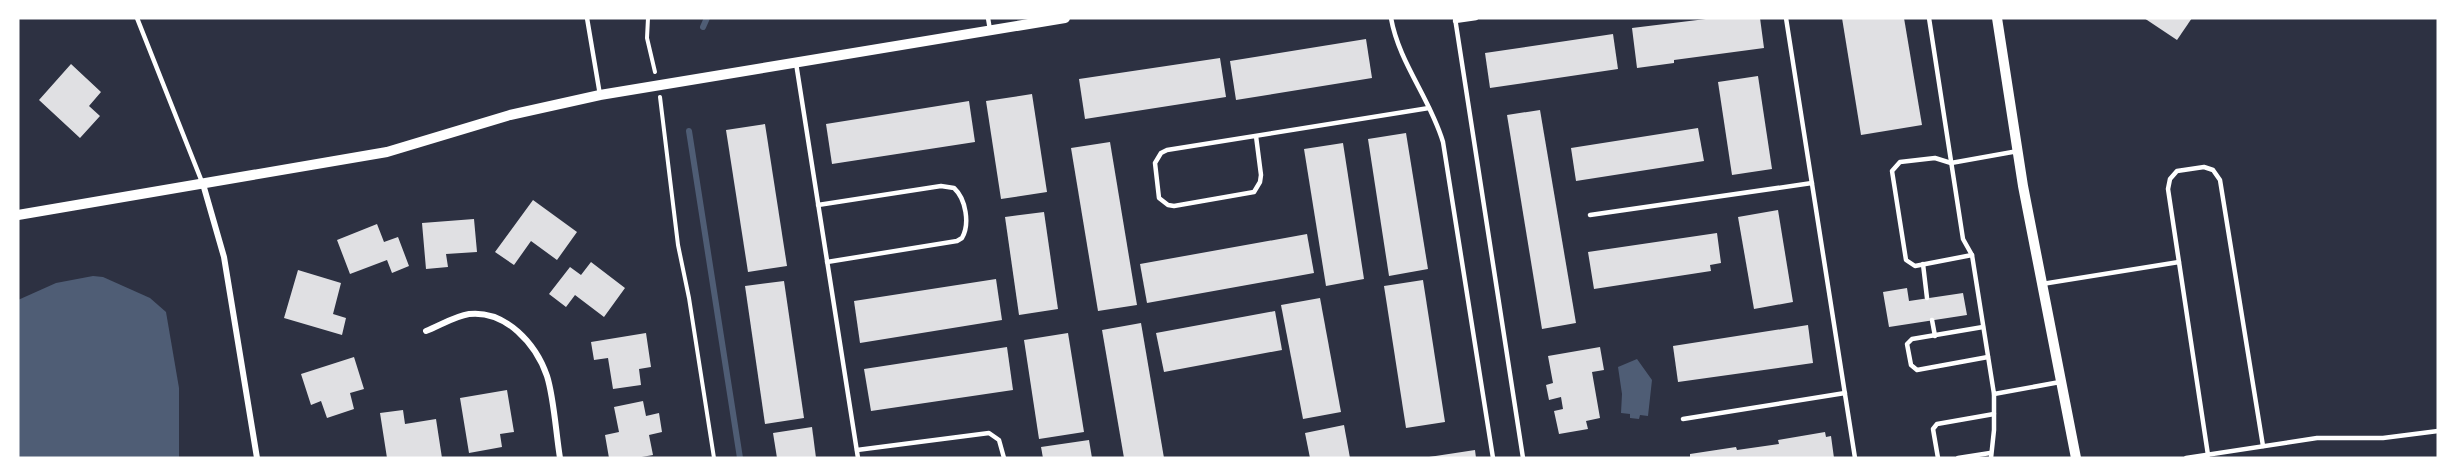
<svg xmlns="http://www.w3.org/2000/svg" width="2456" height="476" font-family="'Golos Text',sans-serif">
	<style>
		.water { fill: #4f5d75 }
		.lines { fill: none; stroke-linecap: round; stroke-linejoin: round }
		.stream { stroke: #4f5d75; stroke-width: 6 }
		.building { fill: #e0e0e3 }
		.path { stroke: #fff; stroke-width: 4 }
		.service { stroke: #fff; stroke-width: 4.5 }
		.minor { stroke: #fff; stroke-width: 6 }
		.tertiary { stroke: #fff; stroke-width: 10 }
	</style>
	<rect width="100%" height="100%" fill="#2d3142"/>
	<g class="water">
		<polygon points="93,276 103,277 150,298 166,312 179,388 179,458 18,458 18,300 56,283"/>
		<polygon points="1637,359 1652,380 1648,416 1640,415 1639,419 1630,418 1630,414 1621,413 1622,394 1618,367"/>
	</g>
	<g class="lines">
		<g class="stream">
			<polyline points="703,27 707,18"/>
			<polyline points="689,131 740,458"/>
		</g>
	</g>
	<g class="building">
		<polygon points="1714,18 1760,18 1764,48 1674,60 1674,63 1637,68 1632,28"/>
		<polygon points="1842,18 1904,18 1922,125 1861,135"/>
		<polygon points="2144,18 2192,18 2177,40"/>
		<polygon points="1613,34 1618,69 1490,88 1485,53"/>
		<polygon points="1366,39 1372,78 1236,100 1230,61"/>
		<polygon points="1220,58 1226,97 1085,119 1079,79"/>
		<polygon points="71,64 101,92 89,106 100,116 80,138 39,100"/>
		<polygon points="1758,76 1772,169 1732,175 1718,82"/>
		<polygon points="1032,94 1047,192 1001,199 986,101"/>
		<polygon points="969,101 975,142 832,164 826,124"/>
		<polygon points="1540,110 1576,323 1542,329 1507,115"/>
		<polygon points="765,124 787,266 748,272 726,130"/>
		<polygon points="1698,128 1704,161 1576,181 1571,148"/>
		<polygon points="1406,133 1428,269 1389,276 1368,139"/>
		<polygon points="1110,142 1137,305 1098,311 1071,148"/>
		<polygon points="1343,143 1364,279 1326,286 1304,149"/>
		<polygon points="533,200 577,232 557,260 531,241 514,265 495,252"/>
		<polygon points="1778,210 1793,302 1754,309 1738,217"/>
		<polygon points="1044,212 1058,309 1019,315 1005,217"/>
		<polygon points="474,219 477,252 446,254 448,267 426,269 422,223"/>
		<polygon points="377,224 384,242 398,237 409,266 392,273 387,260 350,274 337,240"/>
		<polygon points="1717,233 1721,263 1710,265 1711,271 1594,289 1588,252"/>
		<polygon points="1307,234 1314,273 1147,303 1140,264"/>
		<polygon points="591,262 625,288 604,317 575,295 566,307 549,294 570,267 581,275"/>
		<polygon points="298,270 341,283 333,314 346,318 342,335 284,318"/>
		<polygon points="996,279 1002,320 860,343 854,301"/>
		<polygon points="1423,280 1445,422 1406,428 1384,286"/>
		<polygon points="784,281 804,418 765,424 745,286"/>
		<polygon points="1907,288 1909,301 1963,293 1967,315 1889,327 1883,292"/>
		<polygon points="1320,298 1341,412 1303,419 1281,305"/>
		<polygon points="1275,311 1282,350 1164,372 1156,333"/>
		<polygon points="1141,323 1164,458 1124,458 1102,330"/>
		<polygon points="1808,325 1813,363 1678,382 1673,346"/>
		<polygon points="646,333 651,367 639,369 641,385 613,389 608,358 594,360 591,342"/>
		<polygon points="1068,333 1084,432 1039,439 1024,340"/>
		<polygon points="1007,347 1013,390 871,411 864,369"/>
		<polygon points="1600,347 1604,370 1592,372 1600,418 1586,421 1588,429 1559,434 1554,411 1563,409 1561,397 1549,400 1546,385 1553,383 1548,356"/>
		<polygon points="354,357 364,389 350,393 354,409 327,418 321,401 311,405 301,374"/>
		<polygon points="507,390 514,432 500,434 502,447 469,453 460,398"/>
		<polygon points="643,401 646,416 659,413 662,432 649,435 653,455 636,458 609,458 605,435 619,432 614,407"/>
		<polygon points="403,410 405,424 436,419 442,458 387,458 380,413"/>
		<polygon points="1344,425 1350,458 1310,458 1305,433"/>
		<polygon points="812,427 816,458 777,458 773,433"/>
		<polygon points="1825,432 1826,437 1831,436 1834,458 1690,458 1690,454 1736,447 1737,450 1779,444 1778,440"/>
		<polygon points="1089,440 1092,458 1043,458 1041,447"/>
		<polygon points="1475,450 1476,458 1429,458 1429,457"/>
	</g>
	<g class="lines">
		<g class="path">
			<polyline points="648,18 647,38 655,72"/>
			<polyline points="660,97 678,245 689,298 714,458"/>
		</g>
		<g class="service">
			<polyline points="137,18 202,182"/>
			<polyline points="587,18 600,95"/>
			<polyline points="988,18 990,30"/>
			<path d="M1391,18C1399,63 1430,98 1443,142L1493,458"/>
			<polyline points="1455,18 1523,458"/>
			<polyline points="1786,18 1855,458"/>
			<polyline points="1929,18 1963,239 1972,255 1994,394 2060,382"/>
			<polyline points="1455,21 1476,18"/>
			<polyline points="796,63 858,458"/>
			<polyline points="1256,136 1261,175 1260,182 1254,192 1174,206 1168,205 1159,198 1155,163 1161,153 1167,150 1429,108"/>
			<path d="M818,205L941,186L954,188C966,199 970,224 962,238L957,241L827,262"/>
			<polyline points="1590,215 1812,183"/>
			<polyline points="1972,255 1915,266 1906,260 1892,171 1900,162 1935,158 1951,163 2018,151"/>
			<polyline points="1923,264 1927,298"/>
			<polyline points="2042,284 2179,262"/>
			<polyline points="1932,320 1935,336"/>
			<polyline points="1983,327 1912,339 1907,344 1911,365 1917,370 1988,357"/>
			<polyline points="1683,419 1845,393"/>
			<polyline points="857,450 989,433 999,440 1004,458"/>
			<polyline points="2208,455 2168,189 2170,179 2177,171 2204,167 2213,170 2220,180 2263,446"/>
			<polyline points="1938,458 1933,429 1937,424 1994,414"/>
			<polyline points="1958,458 1990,453"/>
			<polyline points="1991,458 1994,430 1994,394"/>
			<polyline points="2186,458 2317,438 2383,438 2438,431"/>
		</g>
		<g class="minor">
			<polyline points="203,184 224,257 257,458"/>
			<path d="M426,331C439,326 455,316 469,314C506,310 536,344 547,376C554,398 556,434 560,458"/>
		</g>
		<g class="tertiary">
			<polyline points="1997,18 2023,186 2076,458"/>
			<polyline points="18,215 387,152 510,115 600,95 1065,18"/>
		</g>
	</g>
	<rect width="2456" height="476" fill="none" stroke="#ffffff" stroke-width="39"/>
</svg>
